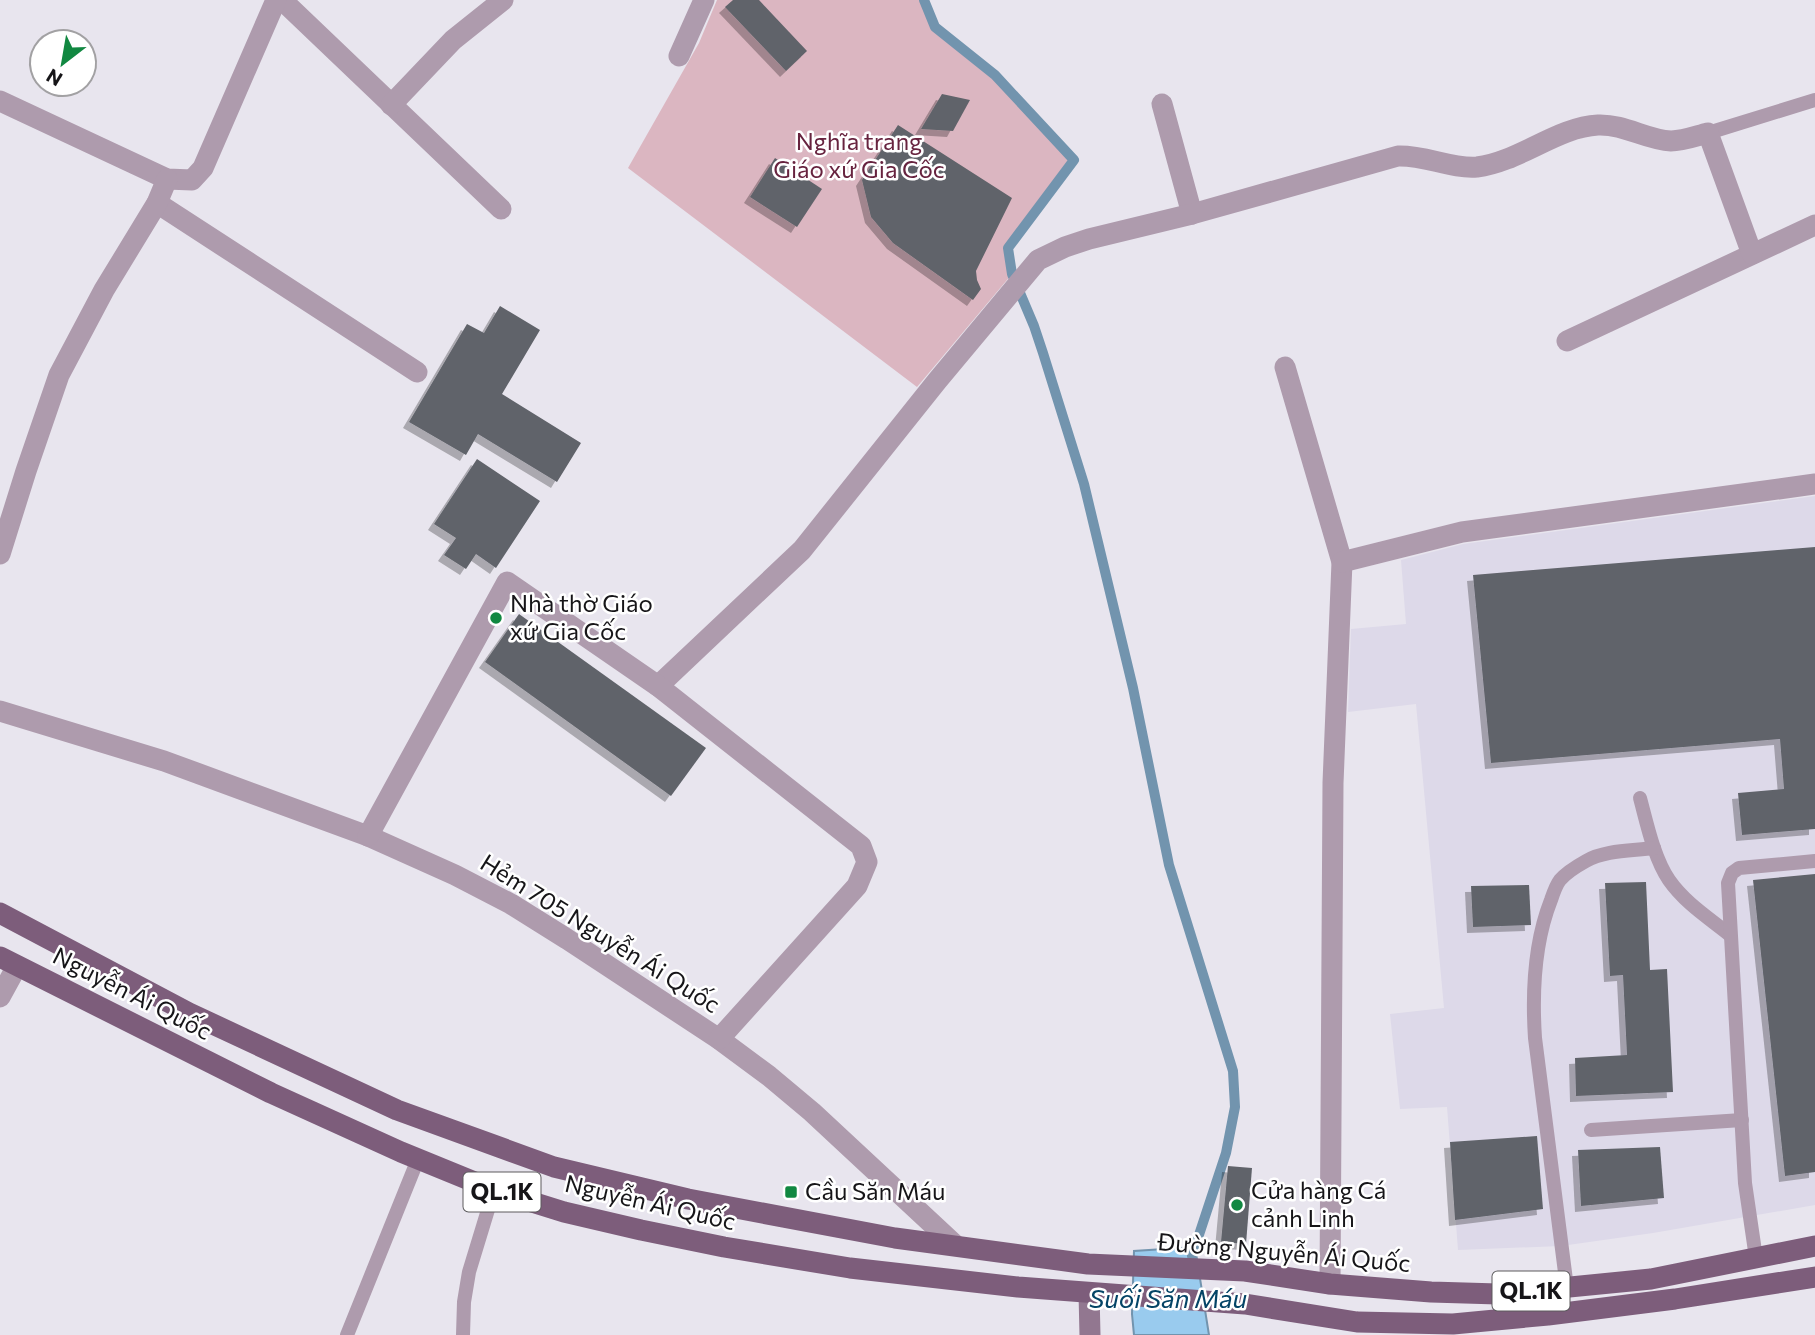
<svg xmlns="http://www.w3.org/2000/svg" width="1815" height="1335" font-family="Commissioner,sans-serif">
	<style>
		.built { fill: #ddd9e9 }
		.green { fill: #dbb6c1 }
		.water { fill: #99cbee; stroke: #7294ae; stroke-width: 2 }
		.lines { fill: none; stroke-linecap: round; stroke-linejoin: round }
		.stream { stroke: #7294ae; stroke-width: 10 }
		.building { fill: #60636a; filter: url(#shadow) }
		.lane { stroke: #ae9bad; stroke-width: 14 }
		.street { stroke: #ae9bad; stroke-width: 21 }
		.secondary { stroke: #927790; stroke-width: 21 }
		.primary { stroke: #7d5d7b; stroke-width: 21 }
		.poi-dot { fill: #118841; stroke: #fff; stroke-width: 2.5 }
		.labels { text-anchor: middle; stroke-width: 5; stroke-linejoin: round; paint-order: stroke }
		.shield { fill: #fff; stroke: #5c5b5d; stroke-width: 2 }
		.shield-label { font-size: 23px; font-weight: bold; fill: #161518 }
		.park-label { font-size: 24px; fill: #67233f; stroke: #fff }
		.poi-label { font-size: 24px; fill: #161518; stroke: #fff; text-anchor: start }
		.street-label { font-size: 24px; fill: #161518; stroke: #fff }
		.water-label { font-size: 26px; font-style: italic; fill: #044466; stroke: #fff }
	</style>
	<defs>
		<filter id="shadow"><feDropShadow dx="-6" dy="6" stdDeviation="0" flood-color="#0004"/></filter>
	</defs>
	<rect width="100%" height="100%" fill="#e8e5ee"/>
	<polygon class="built" points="1815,496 1815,1205 1653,1233 1561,1246 1458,1250 1447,1107 1400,1109 1390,1014 1444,1008 1416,704 1348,712 1351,629 1406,624 1401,560 1463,544"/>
	<polygon class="green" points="717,0 924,0 935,27 996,75 1074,160 1008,248 1012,274 917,387 628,168 699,43"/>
	<polygon class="water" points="1195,1247 1209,1335 1134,1335 1132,1314 1134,1251"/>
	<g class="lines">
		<polyline class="stream" points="924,0 935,27 995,75 1074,160 1008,248 1012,274 1034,326 1043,353 1084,484 1133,688 1169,865 1233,1071 1235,1107 1226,1153 1192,1256"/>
	</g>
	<g class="building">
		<polygon points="733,0 759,0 807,51 786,71 725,7"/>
		<polygon points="942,94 970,100 953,131 921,129"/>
		<polygon points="898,125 1012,198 976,271 977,280 981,289 973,300 893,243 871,217 862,180"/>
		<polygon points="775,158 822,189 797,227 750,197"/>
		<polygon points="500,306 540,330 502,394 581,443 557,482 478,434 466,455 409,422 467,324 484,333"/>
		<polygon points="477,459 540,501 496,568 476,554 466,569 444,555 456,538 434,524"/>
		<polygon points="1815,547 1815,829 1742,835 1738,793 1784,789 1780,739 1491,763 1473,575"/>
		<polygon points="519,614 706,748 671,796 485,662"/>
		<polygon points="1815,874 1815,1172 1785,1176 1753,880"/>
		<polygon points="1646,882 1650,970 1667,969 1673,1092 1576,1096 1575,1058 1627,1055 1623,975 1610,976 1605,883"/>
		<polygon points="1529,885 1531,925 1473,927 1471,886"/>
		<polygon points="1537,1136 1543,1209 1455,1220 1450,1142"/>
		<polygon points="1660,1147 1664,1198 1581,1206 1578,1150"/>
		<polygon points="1228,1166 1252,1168 1246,1244 1221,1242"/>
	</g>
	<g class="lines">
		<g class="lane">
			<polyline points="1708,133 1815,100"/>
			<path d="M1640,798C1647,824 1654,858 1669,880C1685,903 1709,918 1730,935"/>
			<polyline points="1591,1130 1742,1120"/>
			<polyline points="1756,1258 1745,1183 1728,883 1732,873 1739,868 1815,861"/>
			<path d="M1567,1288L1535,1038C1532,992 1534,943 1551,900C1553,894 1556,885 1560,880C1566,873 1577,866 1586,861C1605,850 1632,851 1654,848"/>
			<polyline points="347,1335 418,1159"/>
			<polyline points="463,1335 464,1302 469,1272 494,1190"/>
		</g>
		<g class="street">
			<polyline points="282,0 501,209"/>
			<polyline points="679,56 704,0"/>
			<polyline points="0,101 167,179 192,180 203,168 276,0"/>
			<polyline points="1162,104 1192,214"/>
			<polyline points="391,105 453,40 503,0"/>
			<polyline points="157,203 417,372"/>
			<polyline points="1567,341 1815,225"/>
			<polyline points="1285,367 1342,562 1333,783 1330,1284"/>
			<polyline points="0,554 26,471 59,375 104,290 157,203 167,179"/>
			<polyline points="1342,562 1462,532 1815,484"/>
			<path d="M658,686L802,550L937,381L1038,260L1065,247L1089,239L1192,214L1398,156C1425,155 1451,169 1477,167C1519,162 1557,127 1598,125C1625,124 1646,140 1671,141C1683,141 1696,136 1708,133L1752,254"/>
			<polyline points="0,711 164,761 368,836 455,875 511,904 567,939 719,1039 769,1076 812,1112 955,1245"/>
			<polyline points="368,836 507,582 658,686 861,846 867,862 857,886 719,1039"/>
			<polyline points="0,997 17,966"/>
		</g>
		<polyline class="secondary" points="1089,1293 1090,1335"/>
		<g class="primary">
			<polyline points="0,913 189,1013 397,1110 554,1167 688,1199 895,1238 1088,1264 1245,1271 1330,1284 1431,1292 1498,1294 1651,1279 1815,1246"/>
			<polyline points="0,957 271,1093 401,1152 494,1190 564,1212 641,1230 724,1247 850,1268 1018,1287 1245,1304 1357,1322 1453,1324 1548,1315 1675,1299 1815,1277"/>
		</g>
	</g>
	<g class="poi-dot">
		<circle cx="496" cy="618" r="7"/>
		<rect x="784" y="1185" width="14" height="14" rx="3.5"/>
		<circle cx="1237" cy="1205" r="7"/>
	</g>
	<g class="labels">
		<g class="shield">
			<rect x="463.5" y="1172.5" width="77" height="39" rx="5"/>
			<rect x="1492.5" y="1271.5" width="77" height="39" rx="5"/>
		</g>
		<g class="shield-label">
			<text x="502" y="1200">QL.1K</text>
			<text x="1531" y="1299">QL.1K</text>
		</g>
		<g class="park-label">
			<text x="859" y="150">Nghĩa trang<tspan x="859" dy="28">Giáo xứ Gia Cốc</tspan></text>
		</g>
		<g class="poi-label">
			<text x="510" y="612">Nhà thờ Giáo<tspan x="510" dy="28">xứ Gia Cốc</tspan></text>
			<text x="1251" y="1199">Cửa hàng Cá<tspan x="1251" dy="28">cảnh Linh</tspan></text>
			<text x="805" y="1200">Cầu Săn Máu</text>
		</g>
		<g class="street-label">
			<text transform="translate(600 934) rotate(32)" y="8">Hẻm 705 Nguyễn Ái Quốc</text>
			<text transform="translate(132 994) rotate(27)" y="8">Nguyễn Ái Quốc</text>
			<text transform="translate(650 1203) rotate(13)" y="8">Nguyễn Ái Quốc</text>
			<text transform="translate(1284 1253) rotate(5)" y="8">Đường Nguyễn Ái Quốc</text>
		</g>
		<g class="water-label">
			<text x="1168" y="1308">Suối Săn Máu</text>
		</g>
	</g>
	<g transform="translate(63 63) rotate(211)"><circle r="33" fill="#ffffff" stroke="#a2a1a3" stroke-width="2"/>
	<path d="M0-5L12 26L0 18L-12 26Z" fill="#118841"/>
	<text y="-10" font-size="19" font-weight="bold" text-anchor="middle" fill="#161518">N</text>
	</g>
</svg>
